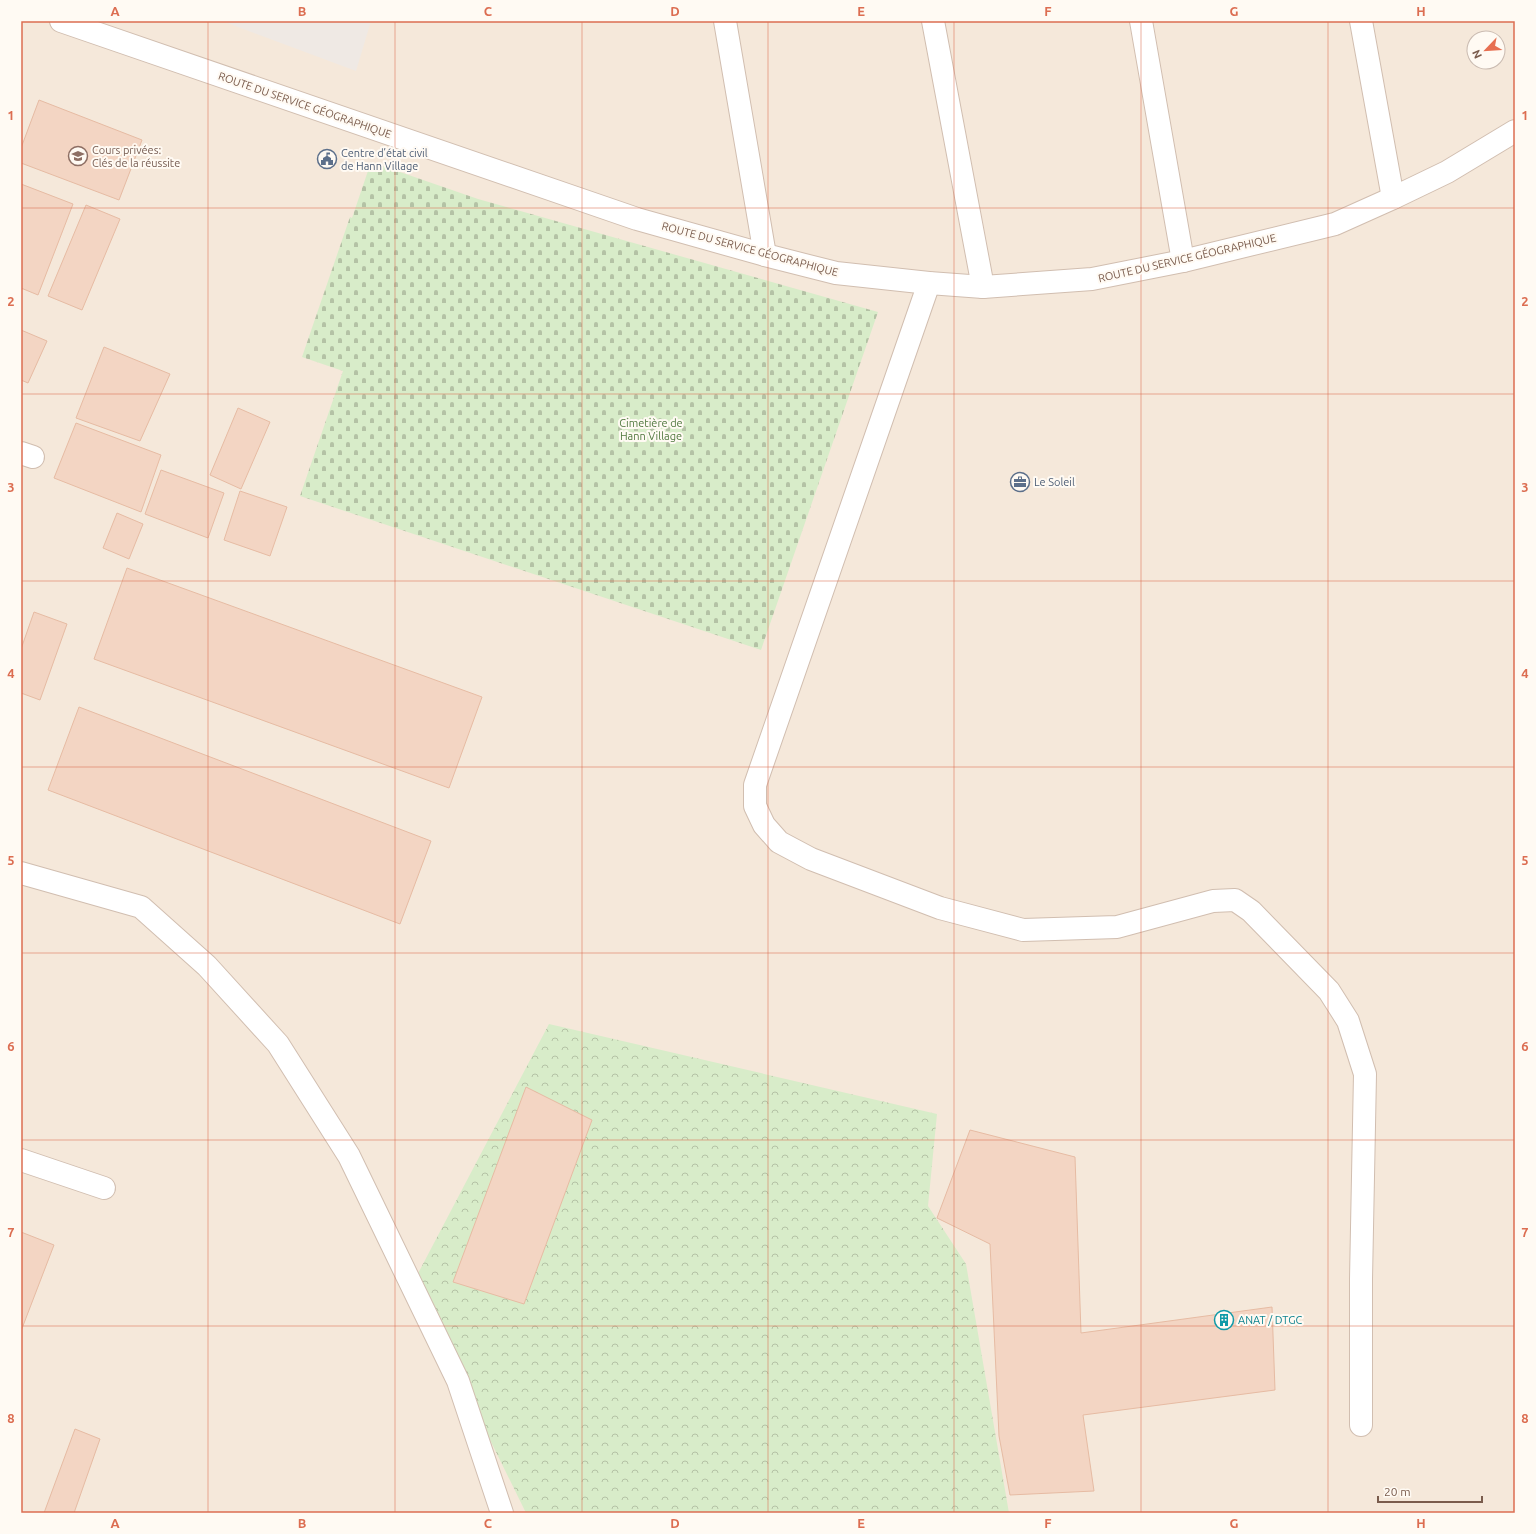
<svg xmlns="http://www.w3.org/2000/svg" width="1536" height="1534" font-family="Ubuntu,sans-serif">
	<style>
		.residential { fill: #f5e8da; fill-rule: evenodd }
		.industrial { fill: #efe9e4 }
		.forest { fill: url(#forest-crowns) }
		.cemetery { fill: url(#cemetery-stones) }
		.building { fill: #f3d5c3; stroke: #e6bba3 }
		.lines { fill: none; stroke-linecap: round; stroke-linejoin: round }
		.minor-casing { stroke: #d1beb0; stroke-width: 24 }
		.minor { stroke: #fff; stroke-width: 22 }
		.grid { fill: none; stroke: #dc6d51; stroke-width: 1; stroke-opacity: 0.55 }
		.labels { text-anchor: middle; stroke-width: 4; stroke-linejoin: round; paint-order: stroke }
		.street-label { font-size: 11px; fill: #7a5c4d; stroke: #fffaf3 }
		.education-label { font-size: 11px; fill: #785e54; stroke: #fffaf3; text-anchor: start }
		.service-label { font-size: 11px; fill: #4e5e75; stroke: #fffaf3; text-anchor: start }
		.park-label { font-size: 11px; fill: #537a41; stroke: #fffaf3 }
		.culture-label { font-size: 11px; fill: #0d838f; stroke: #fffaf3; text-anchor: start }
		.neatline { fill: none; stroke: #dc6d51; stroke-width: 1.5 }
		.grid-label { font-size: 13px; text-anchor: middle; font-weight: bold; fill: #dc6d51 }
	</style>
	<defs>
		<pattern id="forest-crowns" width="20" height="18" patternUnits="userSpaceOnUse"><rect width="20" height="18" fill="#d8ecc9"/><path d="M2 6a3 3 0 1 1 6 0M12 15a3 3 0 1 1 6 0" fill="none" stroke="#b4c2a5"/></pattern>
		<pattern id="cemetery-stones" width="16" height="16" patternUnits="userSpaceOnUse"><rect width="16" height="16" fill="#d8ecc9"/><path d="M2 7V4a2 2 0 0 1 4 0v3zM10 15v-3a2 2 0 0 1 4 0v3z" fill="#b4c2a5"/></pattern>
	</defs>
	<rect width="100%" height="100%" fill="#fdf6ec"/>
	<path class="residential" d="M21,21H1515V1513H21ZM1474,38H1498V62H1474Z"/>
	<polygon class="industrial" points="222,21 371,21 356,71"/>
	<polygon class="forest" points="549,1024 937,1114 928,1206 966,1264 1009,1513 526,1513 413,1283"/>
	<polygon class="cemetery" points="371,162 478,199 878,312 761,650 300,496 343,371 302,357 350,217 352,218"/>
	<g class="building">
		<polygon points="39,100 142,140 119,200 21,163 21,148"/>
		<polygon points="21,184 73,204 38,295 21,288"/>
		<polygon points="86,205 120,219 82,310 48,296"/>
		<polygon points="21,330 47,341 28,383 21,380"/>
		<polygon points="104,347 170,374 140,441 76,418"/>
		<polygon points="238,408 270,422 241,489 210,475"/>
		<polygon points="76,423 161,455 141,512 54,478"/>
		<polygon points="161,470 224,493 208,538 145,514"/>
		<polygon points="240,491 287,507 270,556 224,540"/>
		<polygon points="117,513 143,524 129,559 103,548"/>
		<polygon points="127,568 482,697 449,788 94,659"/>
		<polygon points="34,612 67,624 40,700 21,693 21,649"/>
		<polygon points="79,707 431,841 400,924 48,790"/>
		<polygon points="526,1087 592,1120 524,1304 453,1282"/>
		<polygon points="970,1130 1075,1157 1081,1333 1272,1307 1275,1390 1083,1415 1094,1491 1010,1495 999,1436 990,1244 937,1218"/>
		<polygon points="21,1232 54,1245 21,1331"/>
		<polygon points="75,1429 100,1439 74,1513 44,1513"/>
	</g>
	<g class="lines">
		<g class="minor-casing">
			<g id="minor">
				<polyline points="61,21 637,219 765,255 836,273 929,283 983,287 1092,279 1183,261 1335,224 1393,198 1447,172 1515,131"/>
				<polyline points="725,21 765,255"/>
				<polyline points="933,21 983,287"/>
				<polyline points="1141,21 1183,261"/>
				<polyline points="1361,21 1393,198"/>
				<polyline points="929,283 755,785 755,806 764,825 779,842 811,859 940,908 1023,930 1117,927 1213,901 1235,900 1251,911 1329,991 1348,1021 1365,1074 1361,1279 1361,1425"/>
				<polyline points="21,453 33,457"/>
				<polyline points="21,873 141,907 207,966 278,1044 349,1156 458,1381 502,1513"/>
				<polyline points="21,1160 104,1188"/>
			</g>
		</g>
		<use href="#minor" class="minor"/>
	</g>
	<path class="grid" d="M208,21V1513M395,21V1513M582,21V1513M768,21V1513M954,21V1513M1141,21V1513M1328,21V1513M21,208H1515M21,394H1515M21,581H1515M21,767H1515M21,953H1515M21,1140H1515M21,1326H1515"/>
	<defs>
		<g id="school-ring" transform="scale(1)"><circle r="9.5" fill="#fffaf3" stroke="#8d6e63" stroke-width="1.5"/><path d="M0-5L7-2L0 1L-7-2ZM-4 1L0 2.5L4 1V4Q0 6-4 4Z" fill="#8d6e63"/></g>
		<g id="civic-ring" transform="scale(1)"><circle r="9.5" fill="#fffaf3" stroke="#5c6f8a" stroke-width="1.5"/><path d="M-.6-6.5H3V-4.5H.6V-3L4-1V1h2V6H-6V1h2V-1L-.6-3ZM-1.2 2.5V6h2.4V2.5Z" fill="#5c6f8a"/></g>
		<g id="office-ring" transform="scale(1)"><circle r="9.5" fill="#fffaf3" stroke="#5c6f8a" stroke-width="1.5"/><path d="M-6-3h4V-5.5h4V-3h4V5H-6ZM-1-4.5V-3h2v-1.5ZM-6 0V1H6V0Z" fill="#5c6f8a"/></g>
		<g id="building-ring" transform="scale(1)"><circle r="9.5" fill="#fffaf3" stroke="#0f9aa8" stroke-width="1.5"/><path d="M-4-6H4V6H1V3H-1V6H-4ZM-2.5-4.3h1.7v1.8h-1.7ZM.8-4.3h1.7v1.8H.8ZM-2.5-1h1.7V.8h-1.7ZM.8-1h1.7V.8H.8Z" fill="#0f9aa8"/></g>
	</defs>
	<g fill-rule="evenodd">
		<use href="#school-ring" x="78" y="156"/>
		<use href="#civic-ring" x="327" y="159"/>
		<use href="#office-ring" x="1020" y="482"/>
		<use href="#building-ring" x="1224" y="1320"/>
	</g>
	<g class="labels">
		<g class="street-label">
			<text transform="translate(305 105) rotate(19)" y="4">ROUTE DU SERVICE GÉOGRAPHIQUE</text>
			<text transform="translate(750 249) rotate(15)" y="4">ROUTE DU SERVICE GÉOGRAPHIQUE</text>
			<text transform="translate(1187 258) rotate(-13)" y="4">ROUTE DU SERVICE GÉOGRAPHIQUE</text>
		</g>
		<g class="education-label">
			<text x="92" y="154">Cours privées:<tspan x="92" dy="13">Clés de la réussite</tspan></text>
		</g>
		<g class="service-label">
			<text x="341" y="157">Centre d’état civil<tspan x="341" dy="13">de Hann Village</tspan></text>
			<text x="1034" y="486">Le Soleil</text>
		</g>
		<g class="park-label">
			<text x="651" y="427">Cimetière de<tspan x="651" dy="13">Hann Village</tspan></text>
		</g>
		<g class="culture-label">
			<text x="1238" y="1324">ANAT / DTGC</text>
		</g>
	</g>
	<rect width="1536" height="1534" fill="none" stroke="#fffaf3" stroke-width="44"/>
	<g transform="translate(1486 50) rotate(245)"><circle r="19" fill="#fffaf3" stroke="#cabbb1"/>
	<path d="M0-3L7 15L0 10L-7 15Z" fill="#e76f51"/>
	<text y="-6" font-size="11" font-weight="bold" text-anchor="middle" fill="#7a5c4d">N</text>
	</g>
	<path d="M1378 1496v6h104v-6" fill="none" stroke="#7a5c4d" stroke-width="2"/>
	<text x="1384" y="1496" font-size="12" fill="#7a5c4d" stroke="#fffaf3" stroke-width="3" paint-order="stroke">20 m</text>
	<rect x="22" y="22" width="1492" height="1490" class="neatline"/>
	<g class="grid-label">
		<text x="115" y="16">A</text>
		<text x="302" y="16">B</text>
		<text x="488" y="16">C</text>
		<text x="675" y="16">D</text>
		<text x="861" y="16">E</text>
		<text x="1048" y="16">F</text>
		<text x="1234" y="16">G</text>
		<text x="1421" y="16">H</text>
		<text x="11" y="120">1</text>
		<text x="1525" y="120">1</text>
		<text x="11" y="306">2</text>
		<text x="1525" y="306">2</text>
		<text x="11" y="492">3</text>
		<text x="1525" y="492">3</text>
		<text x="11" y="678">4</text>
		<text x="1525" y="678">4</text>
		<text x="11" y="865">5</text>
		<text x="1525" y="865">5</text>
		<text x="11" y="1051">6</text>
		<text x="1525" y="1051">6</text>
		<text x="11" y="1237">7</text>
		<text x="1525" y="1237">7</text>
		<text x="11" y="1423">8</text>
		<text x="1525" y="1423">8</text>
		<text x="115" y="1528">A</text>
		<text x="302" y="1528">B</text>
		<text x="488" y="1528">C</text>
		<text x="675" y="1528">D</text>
		<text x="861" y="1528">E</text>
		<text x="1048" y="1528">F</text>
		<text x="1234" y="1528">G</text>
		<text x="1421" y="1528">H</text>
	</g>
</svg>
